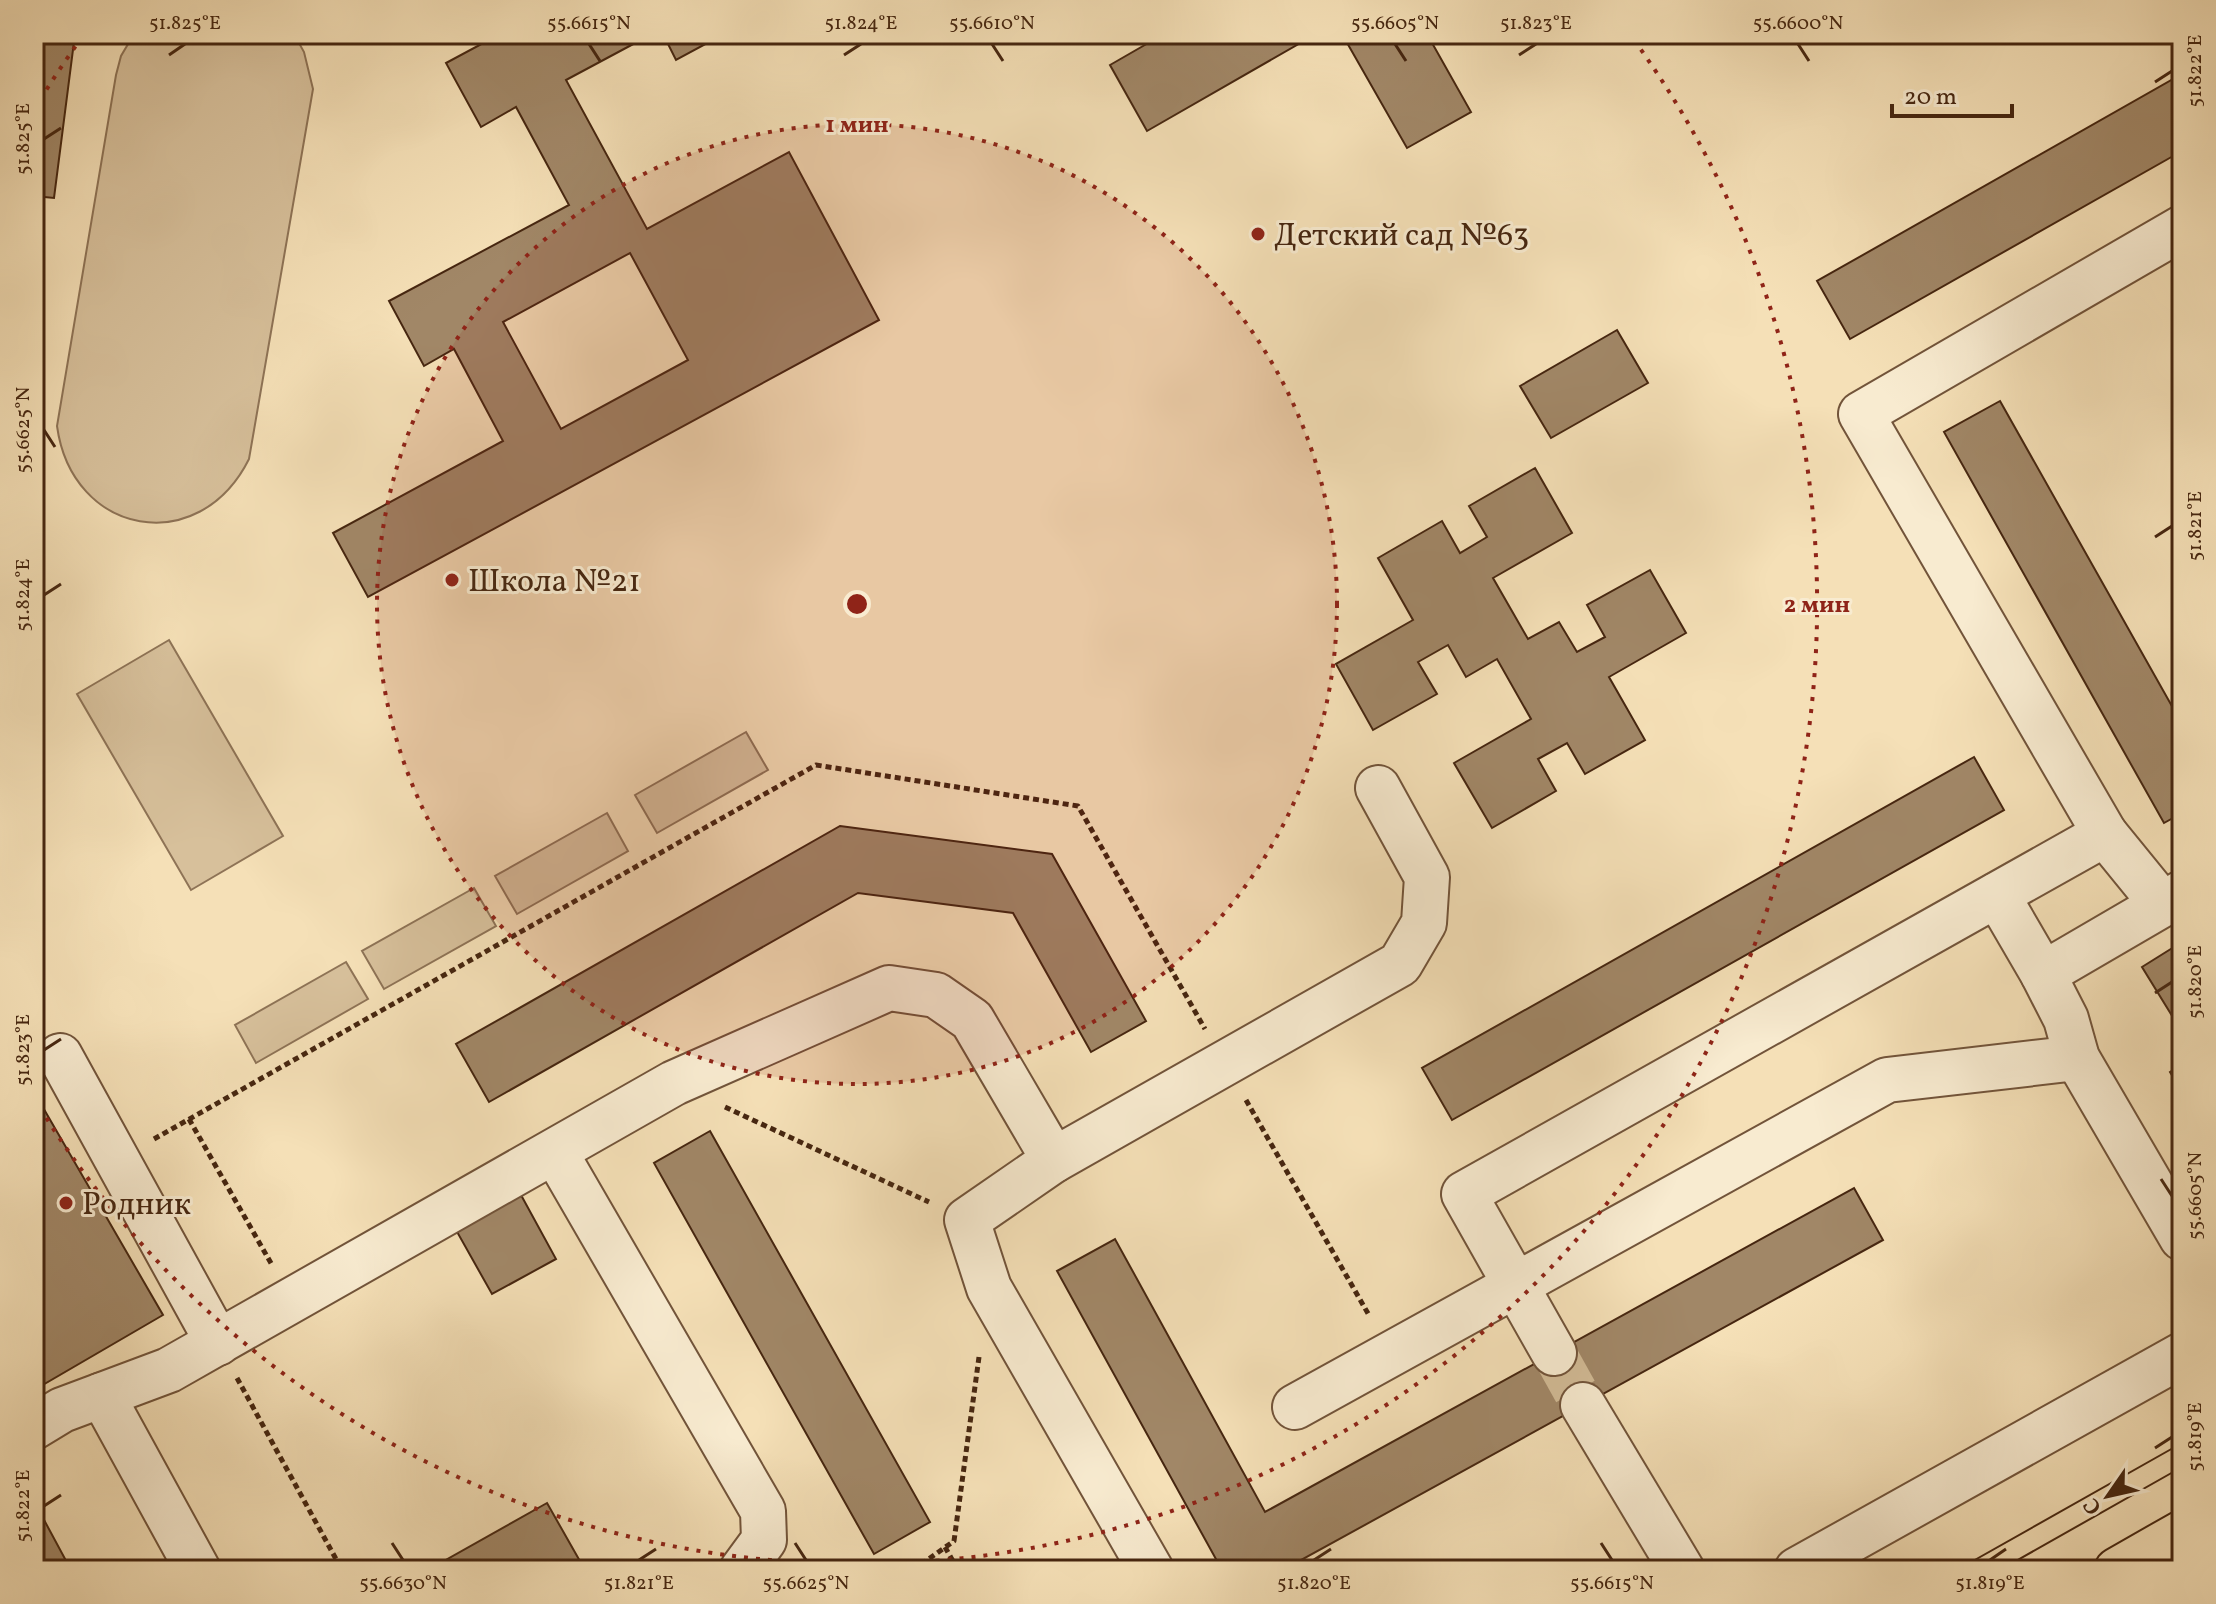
<svg xmlns="http://www.w3.org/2000/svg" width="2216" height="1604" font-family="Vollkorn,serif">
	<style>
		.green { fill: #d7c09b; stroke: #8e7356; stroke-width: 2 }
		.building { fill: #a18767; stroke: #462610; stroke-width: 2; fill-rule: evenodd }
		.lines { fill: none; stroke-linecap: round; stroke-linejoin: round }
		.minor-tunnel { stroke: #d2bb96; stroke-width: 44; stroke-dasharray: 44 22; stroke-linecap: butt }
		.minor-casing { stroke: #72543a; stroke-width: 48 }
		.major-casing { stroke: #462610; stroke-width: 48 }
		.path { stroke: #462610; stroke-width: 5; stroke-dasharray: 6 4; stroke-linecap: butt }
		.minor { stroke: #f8ebd0; stroke-width: 44 }
		.major { stroke: #f5e0b7; stroke-width: 44 }
		.tram { stroke: #462610; stroke-width: 2 }
		.ticks { fill: none; stroke: #462610; stroke-width: 3 }
		.ring { fill: none; stroke: #8f2418; stroke-width: 4; stroke-dasharray: 4 8 }
		.poi-dot { fill: #8f2418; stroke: #f8ebd0; stroke-width: 3 }
		.labels { text-anchor: middle; stroke-width: 6; stroke-linejoin: round; paint-order: stroke }
		.poi-label { font-size: 32px; fill: #462610; stroke: #f8ebd0; text-anchor: start }
		.centre { fill: #8f2418; stroke: #f8ebd0; stroke-width: 4 }
		.ring-label { font-size: 24px; text-anchor: middle; font-weight: bold; fill: #8f2418; stroke: #f8ebd0; stroke-width: 6; stroke-linejoin: round; paint-order: stroke }
		.neatline { fill: none; stroke: #462610; stroke-width: 3 }
		.ticks-label { font-size: 20px; text-anchor: middle; fill: #462610 }
	</style>
	<rect width="100%" height="100%" fill="#f5e0b7"/>
	<filter id="stains"><feTurbulence type="fractalNoise" baseFrequency=".0025" numOctaves="4"/><feColorMatrix values="0 0 0 0 .2 0 0 0 0 .09 0 0 0 0 .02 0 0 0 .5 -.17"/></filter>
	<radialGradient id="worn" r=".72"><stop offset=".6" stop-color="#630" stop-opacity="0"/><stop offset="1" stop-color="#630" stop-opacity=".3"/></radialGradient>
	<g class="green">
		<path d="M134,34H294L304,52L313,89L249,459C199,559 72,536 57,426L116,75L121,56Z"/>
		<polygon points="169,640 283,836 191,890 77,694"/>
		<polygon points="746,732 768,770 657,833 635,795"/>
		<polygon points="607,813 628,851 517,914 495,876"/>
		<polygon points="474,888 496,926 384,989 362,951"/>
		<polygon points="346,962 368,999 256,1063 235,1025"/>
	</g>
	<g class="building">
		<polygon points="37,34 75,34 54,198 34,196 34,60"/>
		<path d="M500,34H652L566,80L647,229L789,152L879,320L368,597L333,533L503,441L454,349L424,366L389,301L569,205L516,107L481,127L446,63ZM630,253L688,360L561,429L503,322Z"/>
		<polygon points="663,34 724,34 676,60"/>
		<polygon points="1164,34 1316,34 1147,131 1110,65"/>
		<polygon points="1342,34 1427,34 1471,112 1407,148"/>
		<polygon points="2182,74 2182,151 1850,339 1817,281"/>
		<polygon points="1617,330 1648,383 1551,438 1520,386"/>
		<polygon points="2000,401 2182,724 2182,813 2164,823 1944,432"/>
		<polygon points="1535,468 1572,533 1493,578 1528,639 1559,622 1577,652 1605,637 1587,605 1650,570 1686,633 1609,677 1645,740 1585,774 1567,743 1538,759 1556,791 1492,828 1454,763 1531,719 1497,659 1466,677 1448,645 1418,662 1437,694 1373,730 1336,664 1413,620 1378,558 1442,521 1460,553 1487,537 1469,506"/>
		<polygon points="1974,757 2004,810 1452,1120 1422,1068"/>
		<polygon points="840,826 1052,854 1146,1021 1091,1052 1013,913 858,893 489,1102 456,1044"/>
		<polygon points="2182,942 2182,1032 2142,967"/>
		<polygon points="2182,1064 2182,1092 2170,1072"/>
		<polygon points="34,1092 163,1315 34,1390"/>
		<polygon points="710,1131 930,1522 874,1554 654,1163"/>
		<polygon points="1854,1188 1883,1240 1283,1570 1222,1570 1057,1271 1115,1239 1265,1512"/>
		<polygon points="521,1195 556,1259 492,1294 456,1230"/>
		<polygon points="547,1503 585,1570 428,1570"/>
		<polygon points="36,1505 71,1570 34,1570"/>
	</g>
	<g class="lines">
		<polyline class="minor-tunnel" points="1554,1353 1583,1405"/>
		<g class="minor-casing">
			<g id="minor">
				<polyline points="2105,834 2162,904"/>
				<polyline points="2182,893 2043,974 2066,1019 2077,1058 2182,1238"/>
				<polyline points="1997,895 2043,974"/>
				<polyline points="60,1056 218,1343"/>
				<polyline points="555,1152 763,1511 764,1540 742,1570"/>
				<polyline points="1054,1160 1400,964 1424,923 1427,877 1378,788"/>
				<polyline points="1554,1353 1464,1194 2105,834 1861,414 2182,228"/>
				<polyline points="102,1395 198,1570"/>
				<polyline points="1583,1405 1682,1570"/>
				<polyline points="1295,1407 1887,1080 2077,1058"/>
				<polyline points="34,1427 62,1410 169,1370 674,1083 889,988 936,995 972,1020 1054,1160 967,1220 989,1288 1151,1570"/>
				<polyline points="1797,1570 2182,1355"/>
			</g>
		</g>
		<g class="major-casing">
			<polyline id="major" points="2117,1570 2182,1533"/>
		</g>
		<g class="path">
			<polyline points="34,1011 40,1020"/>
			<polyline points="1246,1100 1370,1317"/>
			<polyline points="725,1107 929,1202"/>
			<polyline points="189,1119 272,1265"/>
			<polyline points="154,1139 816,765 1078,806 1205,1029"/>
			<polyline points="237,1378 342,1570"/>
			<polyline points="945,1547 958,1570"/>
			<polyline points="913,1570 954,1541 979,1357"/>
		</g>
		<use href="#minor" class="minor"/>
		<use href="#major" class="major"/>
		<g class="tram">
			<polyline points="1957,1570 2182,1443"/>
			<polyline points="2000,1570 2182,1467"/>
		</g>
	</g>
	<path class="ticks" d="M589,44L600,61M992,44L1003,61M1395,44L1406,61M1798,44L1809,61M169,55L185,44M844,55L861,44M1519,55L1536,44M2155,82L2172,71M44,139L61,128M44,430L55,447M2155,537L2172,526M44,595L61,584M2155,993L2172,982M44,1050L61,1039M2161,1179L2172,1196M2155,1448L2172,1437M44,1506L61,1495M392,1543L403,1560M795,1543L806,1560M1601,1543L1612,1560M639,1560L656,1549M1314,1560L1331,1549M1990,1560L2006,1549"/>
	<circle cx="857" cy="604" r="480" fill="#8f2418" fill-opacity=".12"/>
	<g class="ring">
		<circle cx="857" cy="604" r="480"/>
		<path d="M34 110A960 960 0 0 1 80 40M1634 40A960 960 0 1 1 34 1098"/>
	</g>
	<g class="poi-dot">
		<circle cx="1258" cy="234" r="8"/>
		<circle cx="452" cy="580" r="8"/>
		<circle cx="66" cy="1203" r="8"/>
	</g>
	<g class="labels">
		<g class="poi-label">
			<text x="1274" y="245">Детский сад №63</text>
			<text x="468" y="591">Школа №21</text>
			<text x="82" y="1214">Родник</text>
		</g>
	</g>
	<circle cx="857" cy="604" r="12" class="centre"/>
	<g class="ring-label">
		<text x="857" y="132">1 мин</text>
		<text x="1817" y="612">2 мин</text>
	</g>
	<rect width="2216" height="1604" fill="none" stroke="#f5e0b7" stroke-width="88"/>
	<g transform="translate(2108 1496) rotate(236)" stroke="#f8ebd0" stroke-width="6" paint-order="stroke">
	<path d="M0-6L14 30L0 20L-14 30Z" fill="#462610"/>
	<text y="-12" font-size="22" font-weight="bold" text-anchor="middle" fill="#462610">С</text>
	</g>
	<path d="M1892 104v12h120v-12" fill="none" stroke="#462610" stroke-width="4"/>
	<text x="1904" y="104" font-size="24" fill="#462610" stroke="#f8ebd0" stroke-width="6" paint-order="stroke">20 m</text>
	<rect x="44" y="44" width="2128" height="1516" class="neatline"/>
	<g class="ticks-label">
		<text x="185" y="29">51.825°E</text>
		<text x="589" y="29">55.6615°N</text>
		<text x="861" y="29">51.824°E</text>
		<text x="992" y="29">55.6610°N</text>
		<text x="1395" y="29">55.6605°N</text>
		<text x="1536" y="29">51.823°E</text>
		<text x="1798" y="29">55.6600°N</text>
		<text transform="translate(2194 71) rotate(-90)" y="7">51.822°E</text>
		<text transform="translate(22 139) rotate(-90)" y="7">51.825°E</text>
		<text transform="translate(22 430) rotate(-90)" y="7">55.6625°N</text>
		<text transform="translate(2194 526) rotate(-90)" y="7">51.821°E</text>
		<text transform="translate(22 595) rotate(-90)" y="7">51.824°E</text>
		<text transform="translate(2194 982) rotate(-90)" y="7">51.820°E</text>
		<text transform="translate(22 1050) rotate(-90)" y="7">51.823°E</text>
		<text transform="translate(2194 1196) rotate(-90)" y="7">55.6605°N</text>
		<text transform="translate(2194 1437) rotate(-90)" y="7">51.819°E</text>
		<text transform="translate(22 1506) rotate(-90)" y="7">51.822°E</text>
		<text x="403" y="1589">55.6630°N</text>
		<text x="639" y="1589">51.821°E</text>
		<text x="806" y="1589">55.6625°N</text>
		<text x="1314" y="1589">51.820°E</text>
		<text x="1612" y="1589">55.6615°N</text>
		<text x="1990" y="1589">51.819°E</text>
	</g>
	<rect width="100%" height="100%" filter="url(#stains)"/>
	<rect width="100%" height="100%" fill="url(#worn)"/>
</svg>
